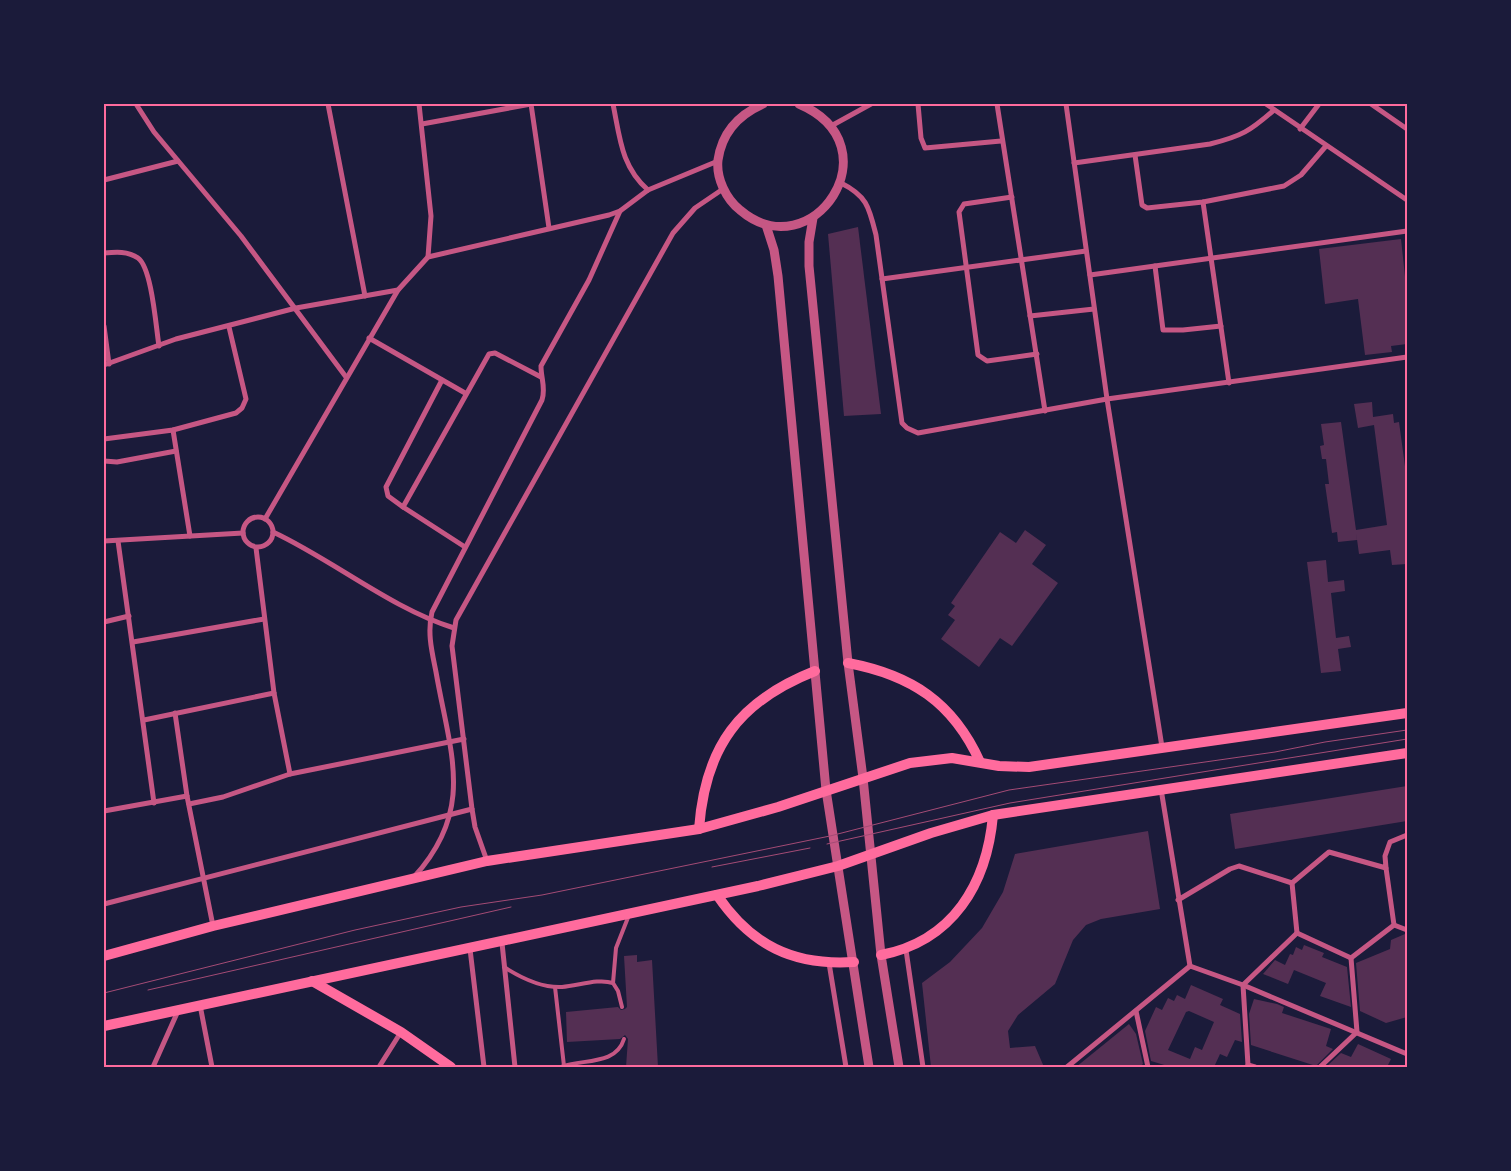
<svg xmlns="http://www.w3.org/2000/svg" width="1511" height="1171" font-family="'IBM Plex Serif',serif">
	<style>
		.building { fill: #542f53; fill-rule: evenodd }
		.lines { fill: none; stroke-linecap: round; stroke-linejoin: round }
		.service { stroke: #c65784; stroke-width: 4 }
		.minor { stroke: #c65784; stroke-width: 5 }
		.tertiary { stroke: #c65784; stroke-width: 9 }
		.secondary { stroke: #ff6b9d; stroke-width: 10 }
		.tram { stroke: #a44b75; stroke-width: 1 }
		.neatline { fill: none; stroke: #ff6b9d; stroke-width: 2 }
	</style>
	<rect width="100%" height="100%" fill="#1b1b3a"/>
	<g class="building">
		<polygon points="858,227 881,414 844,416 828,234"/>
		<polygon points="1401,239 1407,295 1407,344 1391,346 1392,352 1365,355 1358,299 1325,304 1319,249"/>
		<polygon points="1372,402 1373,417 1393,414 1394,423 1399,422 1407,481 1407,564 1392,565 1390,550 1359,554 1356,532 1357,540 1338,542 1337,532 1332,533 1325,484 1329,484 1326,459 1322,459 1320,446 1324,445 1321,424 1341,422 1356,530 1387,525 1374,425 1358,428 1354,404"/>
		<polygon points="1025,530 1046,545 1032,564 1058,583 1012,646 1000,638 979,667 941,639 955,620 948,615 955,606 951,603 1000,532 1016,543"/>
		<polygon points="1326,560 1328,582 1344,580 1345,591 1331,593 1336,638 1349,636 1351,647 1338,649 1341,671 1321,673 1307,562"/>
		<polygon points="1407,786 1407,821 1235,849 1230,814"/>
		<polygon points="1148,831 1160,909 1101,919 1086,925 1073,940 1055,984 1018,1015 1008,1031 1010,1048 1035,1046 1044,1067 931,1067 922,983 950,962 982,928 1003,892 1015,854"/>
		<polygon points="1405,934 1407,942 1407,1017 1386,1023 1360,1011 1356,963 1390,949 1391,940"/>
		<polygon points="1304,945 1324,953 1322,957 1347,967 1351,1007 1320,996 1326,983 1294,970 1288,984 1263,974 1275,960 1285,965 1290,954 1293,955 1296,947 1302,950"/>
		<polygon points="637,955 637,962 652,960 658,1067 626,1067 628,1039 625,1035 620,1039 567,1042 566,1012 618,1007 621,1010 625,1009 627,1007 624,956"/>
		<path d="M1191,985L1223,999L1220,1005L1240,1014L1242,1042L1235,1040L1227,1057L1220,1054L1214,1067H1171L1151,1061L1145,1031L1156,1007L1162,1010L1168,998L1174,1001L1177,995L1185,999ZM1189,1011L1214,1022L1202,1050L1195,1047L1190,1059L1168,1050L1186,1012Z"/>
		<polygon points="1254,999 1277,1004 1284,1007 1282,1013 1331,1029 1326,1046 1333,1049 1316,1066 1251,1045 1249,1014"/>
		<polygon points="1129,1024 1136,1034 1143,1064 1139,1067 1076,1067"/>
		<polygon points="1358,1044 1391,1059 1387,1067 1326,1067 1341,1053 1351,1057"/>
	</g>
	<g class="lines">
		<g class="service">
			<path d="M504,967C521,978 542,988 562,987C578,986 598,978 613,983L618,991L622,1007"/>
			<polyline points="613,983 616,948 629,915"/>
			<polyline points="555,987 564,1066"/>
			<path d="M563,1066C585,1059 616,1065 624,1039"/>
		</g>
		<g class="minor">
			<polyline points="136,104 154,132 241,236 346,377"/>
			<polyline points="328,104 365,296"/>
			<polyline points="419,104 431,216 428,257"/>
			<polyline points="531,104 549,228"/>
			<path d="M613,104C620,138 621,166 648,190"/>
			<polyline points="918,104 921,138 925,148 1001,141"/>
			<polyline points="997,104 1045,411"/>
			<polyline points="1066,104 1107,399 1162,747"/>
			<polyline points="1266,104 1407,200"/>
			<polyline points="1371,104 1407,129"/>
			<polyline points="422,124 531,104"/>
			<polyline points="831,126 871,104"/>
			<polyline points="1300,129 1319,104"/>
			<polyline points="1135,155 1142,205 1147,208 1203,202 1284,186 1301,175 1326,146"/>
			<path d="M1074,163L1210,144C1242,136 1250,131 1274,110"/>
			<polyline points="104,180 178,161"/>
			<path d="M841,183C867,196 869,207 876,235L902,423L907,428L918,433L1107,399L1407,357"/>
			<polyline points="1012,197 964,204 959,212 978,355 987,361 1037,354"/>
			<polyline points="1203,202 1229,383"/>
			<path d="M104,253C116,252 128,251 138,258C152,268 156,328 159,346"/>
			<polyline points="1155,266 1163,330 1183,330 1221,326"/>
			<polyline points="1090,275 1407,231"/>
			<polyline points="882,279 1086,251"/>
			<polyline points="1030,316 1094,309"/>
			<polyline points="104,326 109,364"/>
			<polyline points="369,338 465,393"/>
			<polyline points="104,365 176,339 296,308 398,290 428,257 609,215 620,211 648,190 718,161"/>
			<polyline points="173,430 190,536"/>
			<polyline points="104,439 173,430 236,413 242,408 246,399 229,327"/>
			<polyline points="104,461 117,462 176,451"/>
			<polyline points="403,507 388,496 386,487 442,380"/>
			<circle cx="258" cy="532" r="15"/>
			<polyline points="265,519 398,290"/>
			<path d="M273,532C333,560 392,609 454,628"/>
			<polyline points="104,541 243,533"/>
			<polyline points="118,541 154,803"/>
			<polyline points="465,547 403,507 489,354 495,353 541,377"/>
			<polyline points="256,548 274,693 290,774"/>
			<polyline points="104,622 129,616"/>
			<polyline points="133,642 264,619"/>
			<polyline points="175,713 187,796 213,926"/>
			<polyline points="144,720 274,693"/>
			<polyline points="1161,789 1190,966"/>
			<polyline points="189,804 223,797 290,774 464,739"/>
			<polyline points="104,811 187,796"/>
			<polyline points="487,861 475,827 472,809 452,646 456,620 673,233 695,208 723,189"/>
			<path d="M414,877C476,809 450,753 436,672C432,652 427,633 432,612L542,400C546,388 541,379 541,366L589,280L620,211"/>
			<polyline points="1292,883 1297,933"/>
			<polyline points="1178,900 1230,869 1239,866 1292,883 1329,852 1386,868 1385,856 1390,842 1407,835"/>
			<polyline points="104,904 472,809"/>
			<polyline points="1394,925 1407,930"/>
			<polyline points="1297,933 1351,958"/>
			<polyline points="502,943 515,1067"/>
			<polyline points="470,949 484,1067"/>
			<polyline points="906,950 923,1067"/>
			<polyline points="1351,958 1394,925 1386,868"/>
			<polyline points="829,963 846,1067"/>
			<polyline points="1190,966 1243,985 1407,1054"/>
			<polyline points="200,1005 212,1067"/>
			<polyline points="1136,1011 1148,1067"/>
			<polyline points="1248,1065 1243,985 1297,933"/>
			<polyline points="1248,1065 1255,1067"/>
			<polyline points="153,1067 178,1011"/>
			<polyline points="379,1067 401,1032"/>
			<polyline points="1067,1067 1190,966"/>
			<polyline points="1320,1067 1357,1032 1351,958"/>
		</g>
		<g class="tertiary">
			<path d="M763,104C738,115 722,132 718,160C716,178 726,199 740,210C812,271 897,146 799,104"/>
			<polyline points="813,218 809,242 809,266 848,663 863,778 881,955 899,1067"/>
			<polyline points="766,225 774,250 778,276 826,790 869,1067"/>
		</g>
		<g class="secondary">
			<path d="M848,663C911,675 953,702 980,762"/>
			<path d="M699,829C705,747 739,701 815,671"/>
			<path d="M717,895C751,945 793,966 854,962"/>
			<path d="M881,955C953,941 987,884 993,815"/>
			<polyline points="104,956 213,926 487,861 699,829 778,807 910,763 952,758 999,766 1029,767 1407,713"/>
			<polyline points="312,981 401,1032 451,1067"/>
			<polyline points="104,1026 758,886 838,866 931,833 993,815 1407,753"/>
		</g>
		<g class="tram">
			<polyline points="827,844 1010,803 1407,739"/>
			<polyline points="712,867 810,848"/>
			<polyline points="148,990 511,907"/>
			<polyline points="104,993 355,930 461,907 542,895 830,836 1009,790 1275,752 1325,742 1407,730"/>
		</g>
	</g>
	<rect width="1511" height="1171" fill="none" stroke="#1b1b3a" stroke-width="210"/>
	<rect x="105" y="105" width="1301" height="961" class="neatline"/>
</svg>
